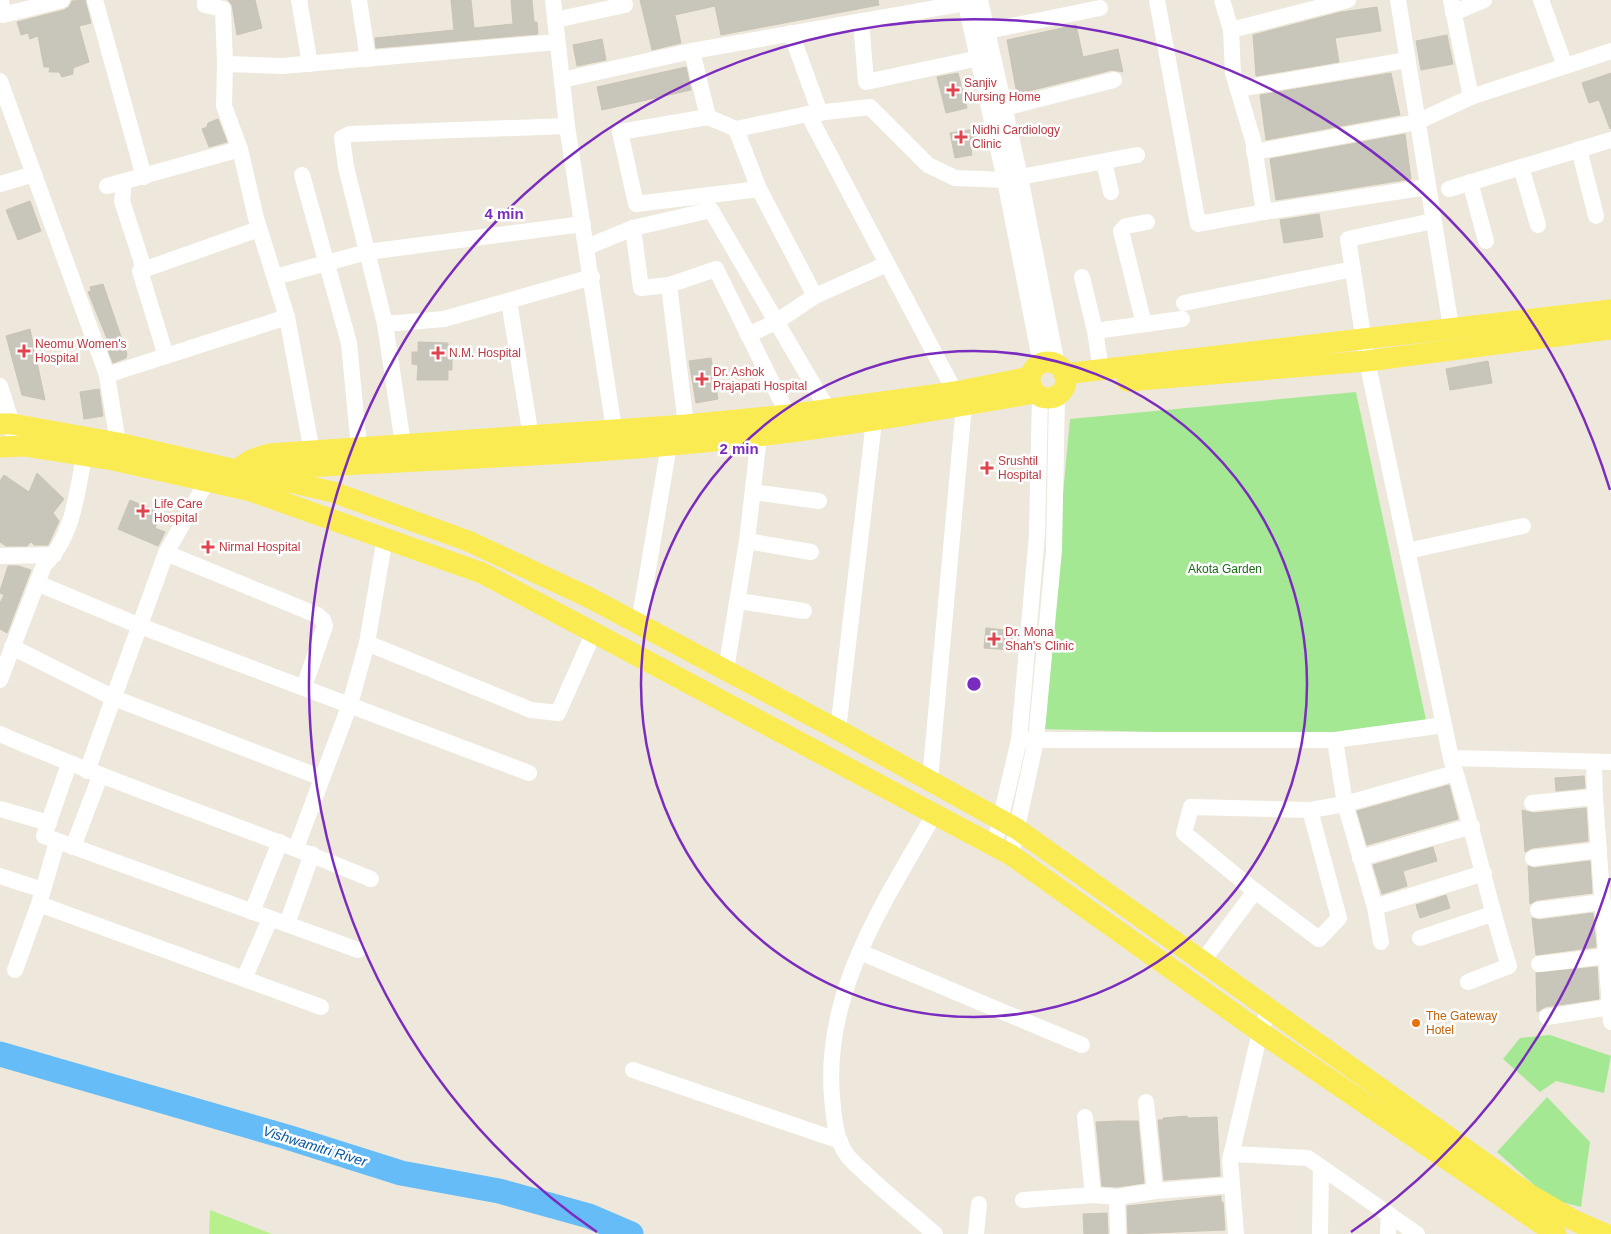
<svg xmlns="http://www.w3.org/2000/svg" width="1611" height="1234" font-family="Arial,sans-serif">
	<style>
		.green { fill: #a4e893 }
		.pitch { fill: #b8f08e }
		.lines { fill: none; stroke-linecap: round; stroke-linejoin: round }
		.river { stroke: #65bcf7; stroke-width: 25 }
		.building { fill: #c8c5ba; stroke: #c9c4b4 }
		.minor { stroke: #fff; stroke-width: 16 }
		.major { stroke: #fbeb52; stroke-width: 21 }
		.ring { fill: none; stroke: #7b2cbf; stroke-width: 2.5 }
		.health-dot { fill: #e0444e; stroke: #fff; stroke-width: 2 }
		.food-dot { fill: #e8710a; stroke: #fff; stroke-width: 2 }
		.labels { text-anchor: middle; stroke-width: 5; stroke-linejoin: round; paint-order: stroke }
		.health-label { font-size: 12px; fill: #be3a42; stroke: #fff; text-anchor: start }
		.park-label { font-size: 12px; fill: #1a6c14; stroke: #fff }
		.food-label { font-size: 12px; fill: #c56008; stroke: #fff; text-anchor: start }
		.water-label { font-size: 14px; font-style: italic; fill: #0356a5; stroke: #fff }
		.centre { fill: #7b2cbf; stroke: #fff; stroke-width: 2.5 }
		.ring-label { font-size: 15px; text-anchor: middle; font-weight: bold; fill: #7b2cbf; stroke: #fff; stroke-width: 5; stroke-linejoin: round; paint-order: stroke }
	</style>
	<rect width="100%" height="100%" fill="#ede8db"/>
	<g class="green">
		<polygon points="1356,392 1426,720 1347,733 1235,734 1041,729 1070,419"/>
		<polygon points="1550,1035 1611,1056 1604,1093 1556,1081 1540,1092 1503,1059 1520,1038"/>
		<polygon points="1547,1097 1590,1142 1581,1207 1550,1199 1497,1152"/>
	</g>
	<polygon class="pitch" points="210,1210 272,1234 209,1234"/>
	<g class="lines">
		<polyline class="river" points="0,1054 287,1137 401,1173 499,1191 589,1216 631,1234"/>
	</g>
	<g class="building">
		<polygon points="85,0 91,23 79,26 89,62 73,68 73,74 62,77 59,72 49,72 50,67 44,67 38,36 30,39 28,33 21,35 17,22 64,10 69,7 72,1"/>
		<polygon points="228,0 255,0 262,28 237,35 232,5"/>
		<polygon points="451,0 471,0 474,28 513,24 511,0 532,0 534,22 537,22 538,34 376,48 375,38 454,30"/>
		<polygon points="640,0 878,0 879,5 721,35 715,6 675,15 681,43 652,50"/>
		<polygon points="1377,7 1381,31 1335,38 1339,62 1256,76 1253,35 1341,12"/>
		<polygon points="1076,25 1083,57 1118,49 1123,72 1112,70 1017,94 1007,40"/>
		<polygon points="1447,35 1453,64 1421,70 1416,41"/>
		<polygon points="602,39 606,60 577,66 573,45"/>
		<polygon points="686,67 691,90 602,110 597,87"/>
		<polygon points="958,73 967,108 946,113 937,77"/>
		<polygon points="1391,73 1400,115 1266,140 1260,95"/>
		<polygon points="1611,73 1611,128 1610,129 1599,100 1589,103 1582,83"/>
		<polygon points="218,119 227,142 209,147 202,129 207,127 208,123"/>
		<polygon points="975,129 977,142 970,143 972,155 955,158 950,133"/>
		<polygon points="1405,134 1411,179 1276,200 1270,159"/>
		<polygon points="30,201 41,231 18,240 6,210"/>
		<polygon points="1319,214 1323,237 1284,243 1280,220"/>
		<polygon points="103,284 127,354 126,358 113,363 105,342 108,341 88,292 91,291 90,287"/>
		<polygon points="30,329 45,400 22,395 6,336"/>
		<polygon points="418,342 448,343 448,356 452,356 452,370 448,370 448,380 417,380 418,365 412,364 412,352 418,352"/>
		<polygon points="711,358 718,399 696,403 689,361"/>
		<polygon points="1488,361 1492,383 1450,390 1446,369"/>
		<polygon points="99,389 103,416 84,419 80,392"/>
		<polygon points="37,473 64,499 53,513 59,521 48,545 34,545 31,542 27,546 6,546 0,542 0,481 4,475 29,492"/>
		<polygon points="130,500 161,513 155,528 165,532 158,546 118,529"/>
		<polygon points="8,566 18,566 31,570 7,633 0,629 0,603 4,595 0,593 0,591"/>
		<polygon points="986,628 1014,631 1012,650 984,648"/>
		<polygon points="1584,776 1585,788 1556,791 1555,778"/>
		<polygon points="1449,785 1458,819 1367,845 1357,811"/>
		<polygon points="1586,808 1588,841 1532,848 1525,852 1522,810 1533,813"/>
		<polygon points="1433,847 1437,861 1403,871 1407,886 1382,894 1373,865"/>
		<polygon points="1590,861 1592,893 1537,900 1530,904 1528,866 1534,868"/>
		<polygon points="1446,895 1450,908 1420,918 1416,905"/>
		<polygon points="1593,913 1596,947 1536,955 1532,918 1539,920"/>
		<polygon points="1597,967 1599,999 1545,1007 1537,1012 1536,973"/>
		<polygon points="1187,1116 1187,1118 1217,1117 1220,1176 1164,1180 1158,1120 1163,1120 1163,1118"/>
		<polygon points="1117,1121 1138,1121 1144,1183 1117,1187 1102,1186 1096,1122"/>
		<polygon points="1221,1196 1221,1202 1223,1202 1225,1230 1128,1234 1127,1206"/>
		<polygon points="1107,1213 1108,1234 1084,1234 1083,1214"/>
	</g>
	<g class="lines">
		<g class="minor">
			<polyline points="1,0 3,15 62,0"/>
			<polyline points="95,0 144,177"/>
			<polyline points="205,0 205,5 223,9 225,64 282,66 557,42"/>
			<polyline points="299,0 310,64"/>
			<polyline points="359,0 368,59"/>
			<polyline points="553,0 567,126 614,429"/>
			<polyline points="965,0 1005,180 1041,364"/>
			<polyline points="980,0 1020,177 1057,365"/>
			<polyline points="1157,0 1198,224 1264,212 1253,140 1233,73 1231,30 1222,0"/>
			<polyline points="1398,0 1451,327"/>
			<polyline points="1451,0 1471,97"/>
			<polyline points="1541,0 1565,66"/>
			<polyline points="1453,13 1484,0"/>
			<polyline points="555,20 625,5"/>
			<polyline points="861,21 866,82 979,58"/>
			<polyline points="1231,30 1348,0"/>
			<polyline points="987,31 1100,8"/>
			<polyline points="791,33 820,113"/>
			<polyline points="692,51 708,117 736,129 759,189 815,296"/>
			<polyline points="225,64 224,106 240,149 256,218 287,317 312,452"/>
			<polyline points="562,80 692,51 965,3"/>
			<polyline points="0,81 107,375 118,443"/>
			<polyline points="1238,89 1407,60"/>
			<polyline points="1004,108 1114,80"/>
			<polyline points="808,114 955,392"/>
			<polyline points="708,117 620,132 636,204 759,189"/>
			<polyline points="736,129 808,114 870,107 928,165 955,178 1005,180"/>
			<polyline points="1579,149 1596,216"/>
			<polyline points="1254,152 1417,122 1471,97 1611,51"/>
			<polyline points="1104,162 1111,192"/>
			<polyline points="1521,167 1538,225"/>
			<polyline points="302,175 349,343 359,448"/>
			<polyline points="1020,177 1137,155"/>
			<polyline points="124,181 122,201 144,269"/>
			<polyline points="1470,182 1486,241"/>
			<polyline points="0,184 34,174"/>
			<polyline points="107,186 240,149"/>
			<polyline points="1449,189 1611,140"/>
			<polyline points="1264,212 1428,187"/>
			<polyline points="1433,221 1348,239 1367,361 1451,758 1611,762"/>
			<polyline points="633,228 641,288 669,285 716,269 788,415"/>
			<polyline points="587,247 633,228 711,210 828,410"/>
			<polyline points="275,277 367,252 583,224"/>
			<polyline points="1082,277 1095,331"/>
			<polyline points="669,285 686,425"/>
			<polyline points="509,301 531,437"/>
			<polyline points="1184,303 1353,269"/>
			<polyline points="385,324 346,167 342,138 350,134 567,126"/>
			<polyline points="1144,324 1121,231 1126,226 1147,222"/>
			<polyline points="748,335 776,322 815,296 887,264"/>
			<polyline points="166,356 140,271 259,229"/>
			<polyline points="1101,370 1095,331 1182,319"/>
			<polyline points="107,375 287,317"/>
			<polyline points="0,386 12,424 13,434"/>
			<polyline points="403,444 385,324 444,319 592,277"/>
			<polyline points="753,492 819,501"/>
			<polyline points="747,541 811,552"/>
			<polyline points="1407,551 1523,526"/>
			<polyline points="166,553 317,615 323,620 325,626 304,687"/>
			<polyline points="0,556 54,555"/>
			<polyline points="37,583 140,626 529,773"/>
			<polyline points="738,601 804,611"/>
			<polyline points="639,623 669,445"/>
			<polyline points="367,643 531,710 558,713 594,632"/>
			<polyline points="12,647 114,698 322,778"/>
			<polyline points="726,670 747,541 759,436"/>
			<path d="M0,680L44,565C75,536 78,485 86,445"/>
			<polyline points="838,730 874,421"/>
			<path d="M0,734C122,787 249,828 371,879"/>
			<polyline points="1026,740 1335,740 1444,725"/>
			<polyline points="1335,740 1345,804 1375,907 1381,942"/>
			<path d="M1451,758C1473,827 1487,897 1509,966L1468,982"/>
			<polyline points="1594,762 1595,797 1611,1022"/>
			<polyline points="69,764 44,836 358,950"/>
			<polyline points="87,771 166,553 207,481"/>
			<polyline points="930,780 964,405"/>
			<polyline points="1532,803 1595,797"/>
			<polygon points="1191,807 1310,810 1339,918 1319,939 1255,891 1184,833"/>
			<polyline points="0,809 49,823"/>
			<polyline points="1310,810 1345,804 1455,773"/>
			<polyline points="73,847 100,776"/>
			<polyline points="994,847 1019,740 1037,534 1040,396"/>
			<polyline points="296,848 350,704 367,643 385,537"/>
			<polyline points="1011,855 1036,740 1054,550 1057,395"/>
			<polyline points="1360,858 1472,826"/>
			<polyline points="1533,858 1599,850"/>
			<polyline points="0,876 43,890"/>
			<polyline points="39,904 321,1007"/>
			<polyline points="1375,907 1484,873"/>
			<polyline points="1538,910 1603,902"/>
			<polyline points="252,912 280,842"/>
			<polyline points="287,924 312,854"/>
			<polyline points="1420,938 1492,914"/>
			<polyline points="860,952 1082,1045"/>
			<polyline points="1202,962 1255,891"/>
			<polyline points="1539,964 1607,956"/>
			<polyline points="15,970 39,904 57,842"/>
			<polyline points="244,979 270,919"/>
			<polyline points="1547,1017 1610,1007"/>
			<polyline points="633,1070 840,1141"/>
			<polyline points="1146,1102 1155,1191"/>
			<polyline points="1085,1117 1093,1195"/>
			<polyline points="1232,1154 1308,1158 1417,1234"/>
			<polyline points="1117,1197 1118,1234"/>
			<polyline points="1023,1200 1093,1195 1117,1197 1155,1191 1232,1185"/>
			<path d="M935,1234C912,1214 888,1195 866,1174C860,1168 852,1162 847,1155C835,1138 834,1118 832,1097C823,991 885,901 935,813"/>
			<polyline points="976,1234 979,1204"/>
			<polyline points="1236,1234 1230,1160 1260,1032 1269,1010"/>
			<polyline points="1320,1234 1321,1167"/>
			<polyline points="1388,1234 1389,1214"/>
		</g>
		<g class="major">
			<circle cx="1048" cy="380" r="18"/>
			<polyline points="1064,374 1611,310"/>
			<polyline points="1127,381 1367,361 1611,329"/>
			<polyline points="0,424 12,424 118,443 333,492 468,541 588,597 838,730 1017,829 1527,1193 1575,1221 1605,1234"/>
			<polyline points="0,447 24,446 113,460 251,491 482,573 1011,855 1260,1032 1556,1234"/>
			<path d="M273,473L309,467C459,458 609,454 758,436C851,425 943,409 1035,393"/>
			<path d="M234,476C240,463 255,458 269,454L686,425L788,415L955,392L1030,377"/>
		</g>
	</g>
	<g class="ring">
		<circle cx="974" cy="684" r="333"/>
		<path d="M1610 878A665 665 0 0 1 1351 1232M597 1232A665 665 0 1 1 1610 490"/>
	</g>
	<g class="health-dot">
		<path d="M950.5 82.5h5v5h5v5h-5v5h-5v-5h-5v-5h5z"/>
		<path d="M958.5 129.5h5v5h5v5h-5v5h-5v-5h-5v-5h5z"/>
		<path d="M21.5 343.5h5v5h5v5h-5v5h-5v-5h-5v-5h5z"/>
		<path d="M435.5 345.5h5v5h5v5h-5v5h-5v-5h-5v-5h5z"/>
		<path d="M699.5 371.5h5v5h5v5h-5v5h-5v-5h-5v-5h5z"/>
		<path d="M984.5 460.5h5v5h5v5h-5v5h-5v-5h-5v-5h5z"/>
		<path d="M140.5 503.5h5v5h5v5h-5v5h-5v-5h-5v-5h5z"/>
		<path d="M205.5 539.5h5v5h5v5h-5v5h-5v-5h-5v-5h5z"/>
		<path d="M991.5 631.5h5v5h5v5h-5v5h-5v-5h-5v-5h5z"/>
	</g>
	<circle class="food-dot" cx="1416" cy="1023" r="5"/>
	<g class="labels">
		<g class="health-label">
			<text x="964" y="87">Sanjiv<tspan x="964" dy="14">Nursing Home</tspan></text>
			<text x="972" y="134">Nidhi Cardiology<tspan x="972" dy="14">Clinic</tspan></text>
			<text x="35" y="348">Neomu Women's<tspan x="35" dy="14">Hospital</tspan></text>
			<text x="449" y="357">N.M. Hospital</text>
			<text x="713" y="376">Dr. Ashok<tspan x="713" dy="14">Prajapati Hospital</tspan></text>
			<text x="998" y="465">Srushtil<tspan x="998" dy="14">Hospital</tspan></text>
			<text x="154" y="508">Life Care<tspan x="154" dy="14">Hospital</tspan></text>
			<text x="219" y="551">Nirmal Hospital</text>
			<text x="1005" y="636">Dr. Mona<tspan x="1005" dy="14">Shah's Clinic</tspan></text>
		</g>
		<g class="park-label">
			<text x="1225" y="573">Akota Garden</text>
		</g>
		<g class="food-label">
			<text x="1426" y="1020">The Gateway<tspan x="1426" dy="14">Hotel</tspan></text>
		</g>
		<g class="water-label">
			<text transform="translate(315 1146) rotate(17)" y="5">Vishwamitri River</text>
		</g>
	</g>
	<circle cx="974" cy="684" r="8" class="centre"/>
	<g class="ring-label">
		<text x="504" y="219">4 min</text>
		<text x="739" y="454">2 min</text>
	</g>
</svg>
